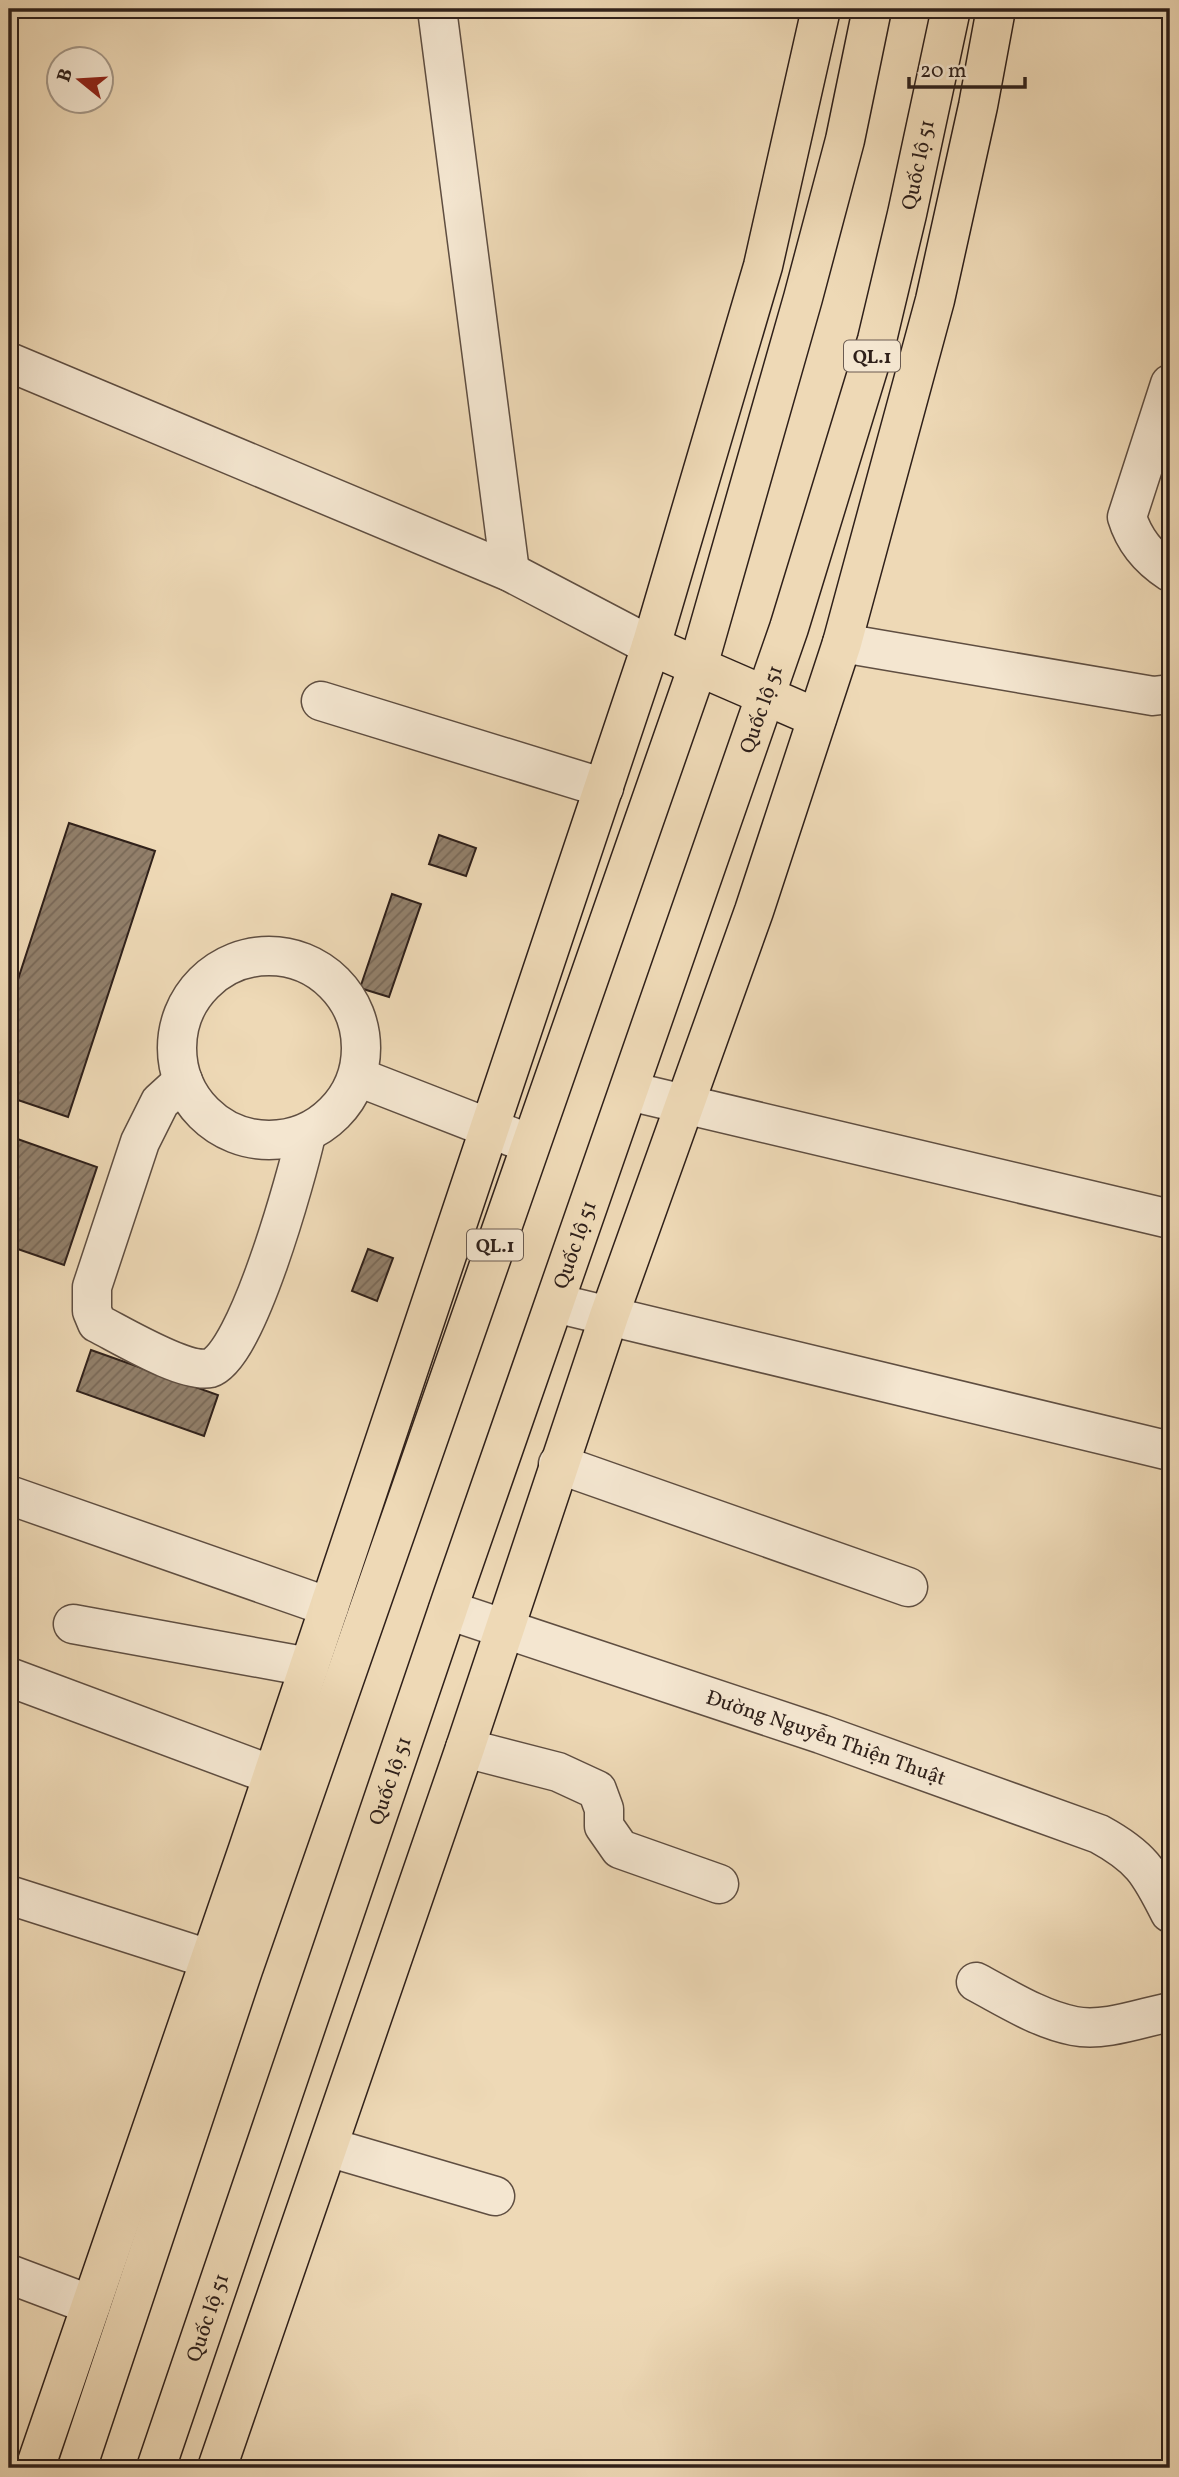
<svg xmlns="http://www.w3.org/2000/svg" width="1179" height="2477" font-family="Vollkorn,serif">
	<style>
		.building { fill: url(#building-hatch); stroke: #2f201a; stroke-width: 2 }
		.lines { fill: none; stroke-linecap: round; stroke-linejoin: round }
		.minor-casing { stroke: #5f4e41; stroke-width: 41 }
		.major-casing { stroke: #2f201a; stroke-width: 41 }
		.highway-casing { stroke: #2f201a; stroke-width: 41 }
		.minor { stroke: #f4e6d0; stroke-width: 38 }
		.major { stroke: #eed9b6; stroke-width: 38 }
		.highway { stroke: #eed9b6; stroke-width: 38 }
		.labels { text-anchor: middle; stroke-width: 5; stroke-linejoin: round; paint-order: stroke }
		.shield { fill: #f4e6d0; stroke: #6a5b51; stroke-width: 2 }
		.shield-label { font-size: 19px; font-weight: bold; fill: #2f201a }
		.street-label { font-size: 21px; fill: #2f201a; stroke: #f4e6d0 }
	</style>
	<defs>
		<pattern id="building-hatch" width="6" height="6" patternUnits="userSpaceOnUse" patternTransform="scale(1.75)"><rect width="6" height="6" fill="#92806b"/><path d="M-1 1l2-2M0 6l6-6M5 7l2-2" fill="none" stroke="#786857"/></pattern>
	</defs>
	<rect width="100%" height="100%" fill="#eed9b6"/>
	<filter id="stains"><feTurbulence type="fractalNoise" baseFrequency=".00286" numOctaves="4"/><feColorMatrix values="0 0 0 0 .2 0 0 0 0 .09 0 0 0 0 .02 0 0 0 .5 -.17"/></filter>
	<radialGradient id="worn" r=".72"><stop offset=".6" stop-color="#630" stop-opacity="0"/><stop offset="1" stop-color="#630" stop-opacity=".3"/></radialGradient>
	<g class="building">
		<polygon points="69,823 155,851 68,1117 9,1097 9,1007"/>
		<polygon points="439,835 476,848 466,876 429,864"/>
		<polygon points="392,894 421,904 389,997 360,988"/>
		<polygon points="9,1136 97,1167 64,1265 9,1246"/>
		<polygon points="368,1249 393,1258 377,1301 352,1291"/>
		<polygon points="91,1350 218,1395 204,1436 77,1391"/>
	</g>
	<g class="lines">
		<g class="minor-casing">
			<g id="minor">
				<polyline points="437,9 510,572"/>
				<polyline points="9,362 510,572 651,646"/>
				<path d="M1170,384L1127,517C1134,540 1150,559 1170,572"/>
				<polyline points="842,643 1153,696 1170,694"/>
				<polyline points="321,701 604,788"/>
				<circle cx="269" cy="1048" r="92"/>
				<polyline points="358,1077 530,1144"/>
				<path d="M183,1081L160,1102L140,1142L92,1287V1311L97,1323C121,1335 185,1374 210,1368C247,1357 297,1175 306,1135"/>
				<polyline points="629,1091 1170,1219"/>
				<polyline points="555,1303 1170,1451"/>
				<polyline points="558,1464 908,1587"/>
				<polyline points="9,1495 329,1607"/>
				<path id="s1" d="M448,1610L821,1734L1099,1834C1141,1857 1149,1871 1170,1913"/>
				<polyline points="73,1624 309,1667"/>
				<polyline points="9,1677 272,1775"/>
				<polyline points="465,1748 558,1772 597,1790 604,1809 604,1826 620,1849 719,1884"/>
				<polyline points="9,1895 240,1969"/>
				<path d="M976,1982C1008,1999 1039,2019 1074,2026C1104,2032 1141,2018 1170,2012"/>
				<polyline points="328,2147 495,2196"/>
				<polyline points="9,2274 91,2305"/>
			</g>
		</g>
		<g class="major-casing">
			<g id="major">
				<polyline points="35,2468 248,1849 651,646 763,266 821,9"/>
				<polyline points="217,2468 465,1748 609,1316 754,911 842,643 935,300 978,106 996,9"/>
			</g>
		</g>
		<g class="highway-casing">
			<g id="highway">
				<polyline points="651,646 817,718"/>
				<polyline points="77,2468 243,1970 698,666 803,298 845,140 872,9"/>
				<path id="s2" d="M156,2468L452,1597L789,628L877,340L907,214L951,9"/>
			</g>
		</g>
		<use href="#minor" class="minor"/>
		<use href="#major" class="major"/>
		<use href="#highway" class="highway"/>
	</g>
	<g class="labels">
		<g class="shield">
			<rect x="844" y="340.5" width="56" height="31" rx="5"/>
			<rect x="467" y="1229.5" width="56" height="31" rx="5"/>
		</g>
		<g class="shield-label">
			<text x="872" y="363">QL.1</text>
			<text x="495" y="1252">QL.1</text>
		</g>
		<g class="street-label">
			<text dy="7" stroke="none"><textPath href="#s2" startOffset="2427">Quốc lộ 51</textPath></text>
			<text dy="7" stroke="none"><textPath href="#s2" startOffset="1860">Quốc lộ 51</textPath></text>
			<text dy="7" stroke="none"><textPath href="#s2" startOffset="1293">Quốc lộ 51</textPath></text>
			<text dy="7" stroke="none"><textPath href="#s1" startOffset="399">Đường Nguyễn Thiện Thuật</textPath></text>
			<text dy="7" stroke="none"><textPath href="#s2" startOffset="726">Quốc lộ 51</textPath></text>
			<text dy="7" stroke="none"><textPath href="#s2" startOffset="159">Quốc lộ 51</textPath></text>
		</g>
	</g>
	<rect width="1179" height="2477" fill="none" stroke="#eed9b6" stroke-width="35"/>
	<rect x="10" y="10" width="1158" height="2456" fill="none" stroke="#2f201a" stroke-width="3.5"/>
	<rect x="18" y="18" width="1144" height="2442" fill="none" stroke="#2f201a" stroke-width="2"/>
	<g transform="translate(80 80) rotate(288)"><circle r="33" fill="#f4e6d0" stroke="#a59787" stroke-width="2"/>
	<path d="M0-5L12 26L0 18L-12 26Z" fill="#8f2418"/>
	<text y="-10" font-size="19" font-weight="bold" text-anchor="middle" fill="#2f201a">B</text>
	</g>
	<path d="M909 77v10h116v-10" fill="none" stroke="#2f201a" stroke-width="3.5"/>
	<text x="920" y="77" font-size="21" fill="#2f201a" stroke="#f4e6d0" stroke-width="5" paint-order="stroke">20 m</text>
	<rect width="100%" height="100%" filter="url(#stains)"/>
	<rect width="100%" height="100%" fill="url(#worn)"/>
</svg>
